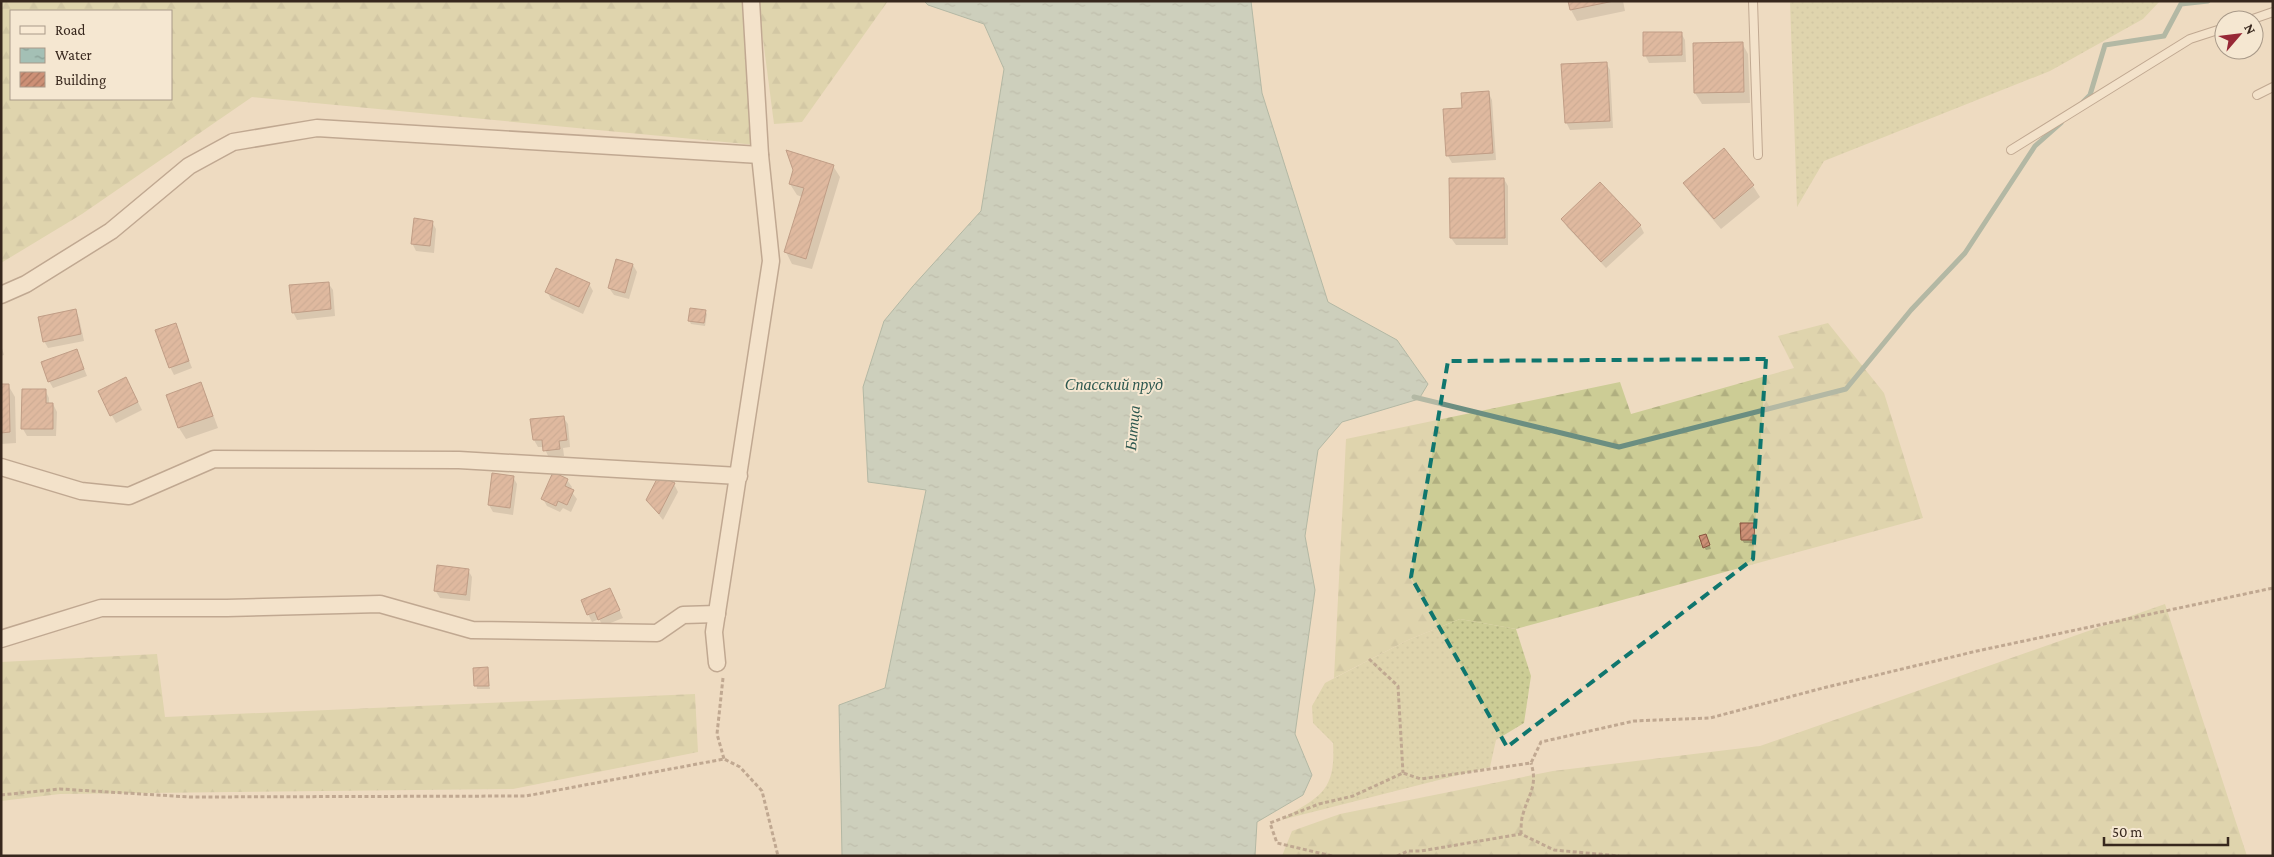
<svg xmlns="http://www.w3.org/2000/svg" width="2274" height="857" font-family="'Crimson Pro',serif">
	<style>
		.grass { fill: url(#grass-dots) }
		.forest { fill: url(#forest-firs); fill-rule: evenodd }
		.water { fill: url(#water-ripples); stroke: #6b8e81 }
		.shadow { fill: #0003 }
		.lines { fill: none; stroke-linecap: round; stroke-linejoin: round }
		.stream { stroke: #6b8e81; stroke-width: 5 }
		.building { fill: url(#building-hatch); stroke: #87533e }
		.service-casing { stroke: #886c58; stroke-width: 10 }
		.minor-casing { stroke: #886c58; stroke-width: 19 }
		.path { stroke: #886c58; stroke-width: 3; stroke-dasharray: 4 2.5; stroke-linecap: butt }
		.service { stroke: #f9ead4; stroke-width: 8 }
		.minor { stroke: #f9ead4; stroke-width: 16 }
		.marked { fill: none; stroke: #0f766e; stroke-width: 4; stroke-dasharray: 10 6; stroke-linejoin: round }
		.labels { text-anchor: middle; stroke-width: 4; stroke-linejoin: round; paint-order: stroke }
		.water-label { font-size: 16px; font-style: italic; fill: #2c574f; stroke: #f5e7d1 }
	</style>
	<defs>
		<pattern id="grass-dots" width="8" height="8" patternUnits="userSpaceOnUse" patternTransform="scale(1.25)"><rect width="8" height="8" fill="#cccc95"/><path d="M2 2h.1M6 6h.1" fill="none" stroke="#b0af80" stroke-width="1.8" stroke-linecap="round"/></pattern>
		<pattern id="forest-firs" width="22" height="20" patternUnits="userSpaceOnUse" patternTransform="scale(1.25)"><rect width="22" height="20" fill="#cccc95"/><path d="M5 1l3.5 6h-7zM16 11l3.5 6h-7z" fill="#b0af80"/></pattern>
		<pattern id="water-ripples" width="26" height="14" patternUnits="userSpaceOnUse" patternTransform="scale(1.25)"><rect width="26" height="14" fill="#a4c0b5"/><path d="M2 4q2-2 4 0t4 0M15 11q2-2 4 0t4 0" fill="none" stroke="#869c93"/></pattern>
		<pattern id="building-hatch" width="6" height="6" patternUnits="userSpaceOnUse" patternTransform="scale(1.25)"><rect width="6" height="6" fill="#cd9076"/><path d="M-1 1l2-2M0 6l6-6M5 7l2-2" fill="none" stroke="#a77660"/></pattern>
	</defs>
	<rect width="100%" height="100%" fill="#eedbc1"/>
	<g class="grass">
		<polygon points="1790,1 2160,1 2143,19 2050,71 1824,161 1797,207"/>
		<path d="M1460,619L1516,629L1531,676L1524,723L1496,740L1490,767L1281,820C1319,796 1336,793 1333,743L1313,723L1312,706L1325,683L1408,640Z"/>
	</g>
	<g class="forest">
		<path d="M1,1H746L766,146L252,97L82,214L1,263ZM11,11H171V99H11Z"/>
		<polygon points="758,1 888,1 802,122 774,124"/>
		<polygon points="1828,323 1884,393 1923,518 1516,629 1460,619 1408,640 1334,678 1346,439 1620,382 1631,414 1794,368 1778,336"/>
		<polygon points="2165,604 2247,856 1282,856 1292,831 1340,814 1553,771 1760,746"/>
		<polygon points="157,654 165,717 695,694 698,752 513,789 60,794 1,801 1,662"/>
	</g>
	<polygon class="water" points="924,1 1251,1 1262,93 1328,302 1397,340 1428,384 1419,399 1342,422 1318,450 1305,536 1315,590 1295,734 1312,775 1303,795 1257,822 1255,856 842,856 839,705 885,688 926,490 868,482 863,387 884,321 913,286 981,211 1004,69 984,24 928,5"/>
	<g class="shadow">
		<polygon points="1569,1 1623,1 1625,11 1577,21 1571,10"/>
		<polygon points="1681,33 1685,40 1686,62 1649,63 1645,55"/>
		<polygon points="1742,43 1748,54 1750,103 1702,104 1695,93"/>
		<polygon points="1606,63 1610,70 1613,128 1570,130 1566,122"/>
		<polygon points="1488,92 1492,100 1496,160 1452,163 1448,156 1444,110 1464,109"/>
		<polygon points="833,166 840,177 812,269 792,264 786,252 802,197 797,195 790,184"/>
		<polygon points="1504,179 1508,186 1508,245 1456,245 1451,238"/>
		<polygon points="1685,183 1753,186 1760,197 1721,229 1691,194"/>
		<polygon points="1563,219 1640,225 1644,233 1606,268 1567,227"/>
		<polygon points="432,222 436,229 434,253 416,251 412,243"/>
		<polygon points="633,265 637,272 629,299 614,295 609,288"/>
		<polygon points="328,283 333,290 335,316 297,320 293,312"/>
		<polygon points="589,284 593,291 583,314 551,299 547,292"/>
		<polygon points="75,310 79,318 84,341 48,348 44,341"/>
		<polygon points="705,311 707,314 705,326 691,324 689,320"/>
		<polygon points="175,324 192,368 174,375 170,367"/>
		<polygon points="1,345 4,355 1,356"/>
		<polygon points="77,351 87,376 53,388 49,381"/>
		<polygon points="200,384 206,395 218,428 186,439 179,428 168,396"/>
		<polygon points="1,385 8,385 15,397 16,443 1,444"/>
		<polygon points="130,386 142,410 116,423 99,392"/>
		<polygon points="45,390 49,398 49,404 53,404 57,412 56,436 27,436 23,429"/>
		<polygon points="563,417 568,424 570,447 563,448 564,456 549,458 544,447 538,447 534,440 532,421"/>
		<polygon points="513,477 517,484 513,515 493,512 489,505"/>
		<polygon points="567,480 572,487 570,490 577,499 571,512 563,508 560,512 547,506 543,499"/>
		<polygon points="674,484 678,492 663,520 647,500"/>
		<polygon points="1753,524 1756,543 1744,543 1742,540"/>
		<polygon points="1706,535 1711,549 1706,550 1704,547"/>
		<polygon points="468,570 472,577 470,601 440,598 435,590"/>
		<polygon points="610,589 623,618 603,626 599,619 592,622 588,614"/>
		<polygon points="487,668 490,689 477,689 475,669"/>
	</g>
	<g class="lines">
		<g class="stream">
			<polyline points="2083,102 2090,95 2105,45 2164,36 2181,4 2208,1"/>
			<polyline points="1414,397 1619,447 1846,389 1911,310 1965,253 2035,146 2061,123"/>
		</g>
	</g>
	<g class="building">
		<polygon points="1568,1 1614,1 1570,10"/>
		<polygon points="1643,32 1682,32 1682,55 1643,56"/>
		<polygon points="1743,42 1744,92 1694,93 1693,43"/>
		<polygon points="1607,62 1610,121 1565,123 1561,64"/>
		<polygon points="1489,91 1493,153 1446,156 1443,109 1462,108 1461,93"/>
		<polygon points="1724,148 1754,185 1714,219 1683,183"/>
		<polygon points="786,150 834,165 806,259 784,252 804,188 789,184 793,170"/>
		<polygon points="1449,178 1504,178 1505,238 1450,238"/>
		<polygon points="1600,182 1641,225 1601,262 1561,219"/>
		<polygon points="414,218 433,221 430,246 411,244"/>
		<polygon points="616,259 633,264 625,293 608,288"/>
		<polygon points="556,268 590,283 579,307 545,292"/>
		<polygon points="329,282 331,309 292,313 289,285"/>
		<polygon points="690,308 706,310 704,323 688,321"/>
		<polygon points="76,309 81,334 43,342 38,317"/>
		<polygon points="176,323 189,361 169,368 155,330"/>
		<polygon points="77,349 84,369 48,382 41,362"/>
		<polygon points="126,377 138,402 110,416 98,391"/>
		<polygon points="201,382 213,416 178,428 166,395"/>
		<polygon points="1,384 9,384 10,432 1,433"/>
		<polygon points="22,389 46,389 46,403 53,403 53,429 21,429"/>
		<polygon points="564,416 567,440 559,441 560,449 543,451 542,440 533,440 530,419"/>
		<polygon points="553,472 568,479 565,486 574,490 567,505 558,501 556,506 541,499"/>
		<polygon points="492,473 514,476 510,508 488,505"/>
		<polygon points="659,475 675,483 659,514 646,500"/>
		<polygon points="1740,523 1754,523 1755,540 1741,540"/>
		<polygon points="1706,534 1710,545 1703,548 1699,536"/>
		<polygon points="437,565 469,569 466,595 434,591"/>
		<polygon points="610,588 620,610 598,620 595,612 587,615 581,600"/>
		<polygon points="488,667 489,686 474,686 473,668"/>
	</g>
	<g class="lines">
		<g class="service-casing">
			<g id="service">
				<polyline points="1753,1 1758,155"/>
				<polyline points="2250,20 2273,12"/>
				<polyline points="2257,95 2273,87"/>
				<polyline points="2011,150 2190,39 2224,28"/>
			</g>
		</g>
		<g class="minor-casing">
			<g id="minor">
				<polyline points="1,295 26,284 111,231 189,166 233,142 317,128 760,155"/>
				<polyline points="1,467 81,491 129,496 214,459 459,460 739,476"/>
				<polyline points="1,639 101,608 227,608 380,604 472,630 657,633 683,615 717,614"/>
				<polyline points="717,663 714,632 771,261 760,155 751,1"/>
			</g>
		</g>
		<g class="path">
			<polyline points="1369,659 1398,686 1403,773"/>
			<polyline points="723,678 717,734 724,759"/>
			<polyline points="1,795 60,789 190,797 526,796 724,759 740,767 762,791 778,856"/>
			<path d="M1521,834C1521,828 1521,820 1523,814C1529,793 1538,786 1531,763"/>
			<polyline points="1332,856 1277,843 1270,823 1319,804 1353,796 1403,773 1421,779 1531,763 1541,742 1634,721 1710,718 1823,688 1977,651 2273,588"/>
			<polyline points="1397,856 1408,851 1421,851 1521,834 1554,850 1619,856"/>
		</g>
		<use href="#service" class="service"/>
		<use href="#minor" class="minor"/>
	</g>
	<path d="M0 0H2274V857H0ZM1766,359L1753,559L1507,747L1411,577L1448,361Z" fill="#eedbc1" fill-opacity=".55" fill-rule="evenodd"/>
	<path class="marked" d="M1766,359L1753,559L1507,747L1411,577L1448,361Z"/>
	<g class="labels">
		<g class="water-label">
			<text x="1114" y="390">Спасский пруд</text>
			<text transform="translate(1132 428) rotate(-85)" y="6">Битца</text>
		</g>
	</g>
	<rect width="2274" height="857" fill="none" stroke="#37271d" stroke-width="5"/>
	<rect x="10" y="10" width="162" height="90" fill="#f5e7d1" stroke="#a99a89"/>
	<rect x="20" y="26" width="25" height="8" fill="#f9ead4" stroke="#a99a89"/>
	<text x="55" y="35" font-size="15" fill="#37271d">Road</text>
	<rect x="20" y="48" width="25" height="15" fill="url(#water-ripples)" stroke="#a99a89"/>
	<text x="55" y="60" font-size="15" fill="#37271d">Water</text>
	<rect x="20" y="72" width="25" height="15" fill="url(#building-hatch)" stroke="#a99a89"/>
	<text x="55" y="85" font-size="15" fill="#37271d">Building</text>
	<g transform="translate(2239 35) rotate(62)"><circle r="24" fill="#f5e7d1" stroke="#a99a89"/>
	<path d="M0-4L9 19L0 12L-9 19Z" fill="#972836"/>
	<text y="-8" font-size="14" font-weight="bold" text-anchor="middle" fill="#37271d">N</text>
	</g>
	<path d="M2104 837v8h124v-8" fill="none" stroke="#37271d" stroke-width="2.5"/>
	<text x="2112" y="837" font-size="15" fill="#37271d" stroke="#f5e7d1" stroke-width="4" paint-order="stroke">50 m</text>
</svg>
